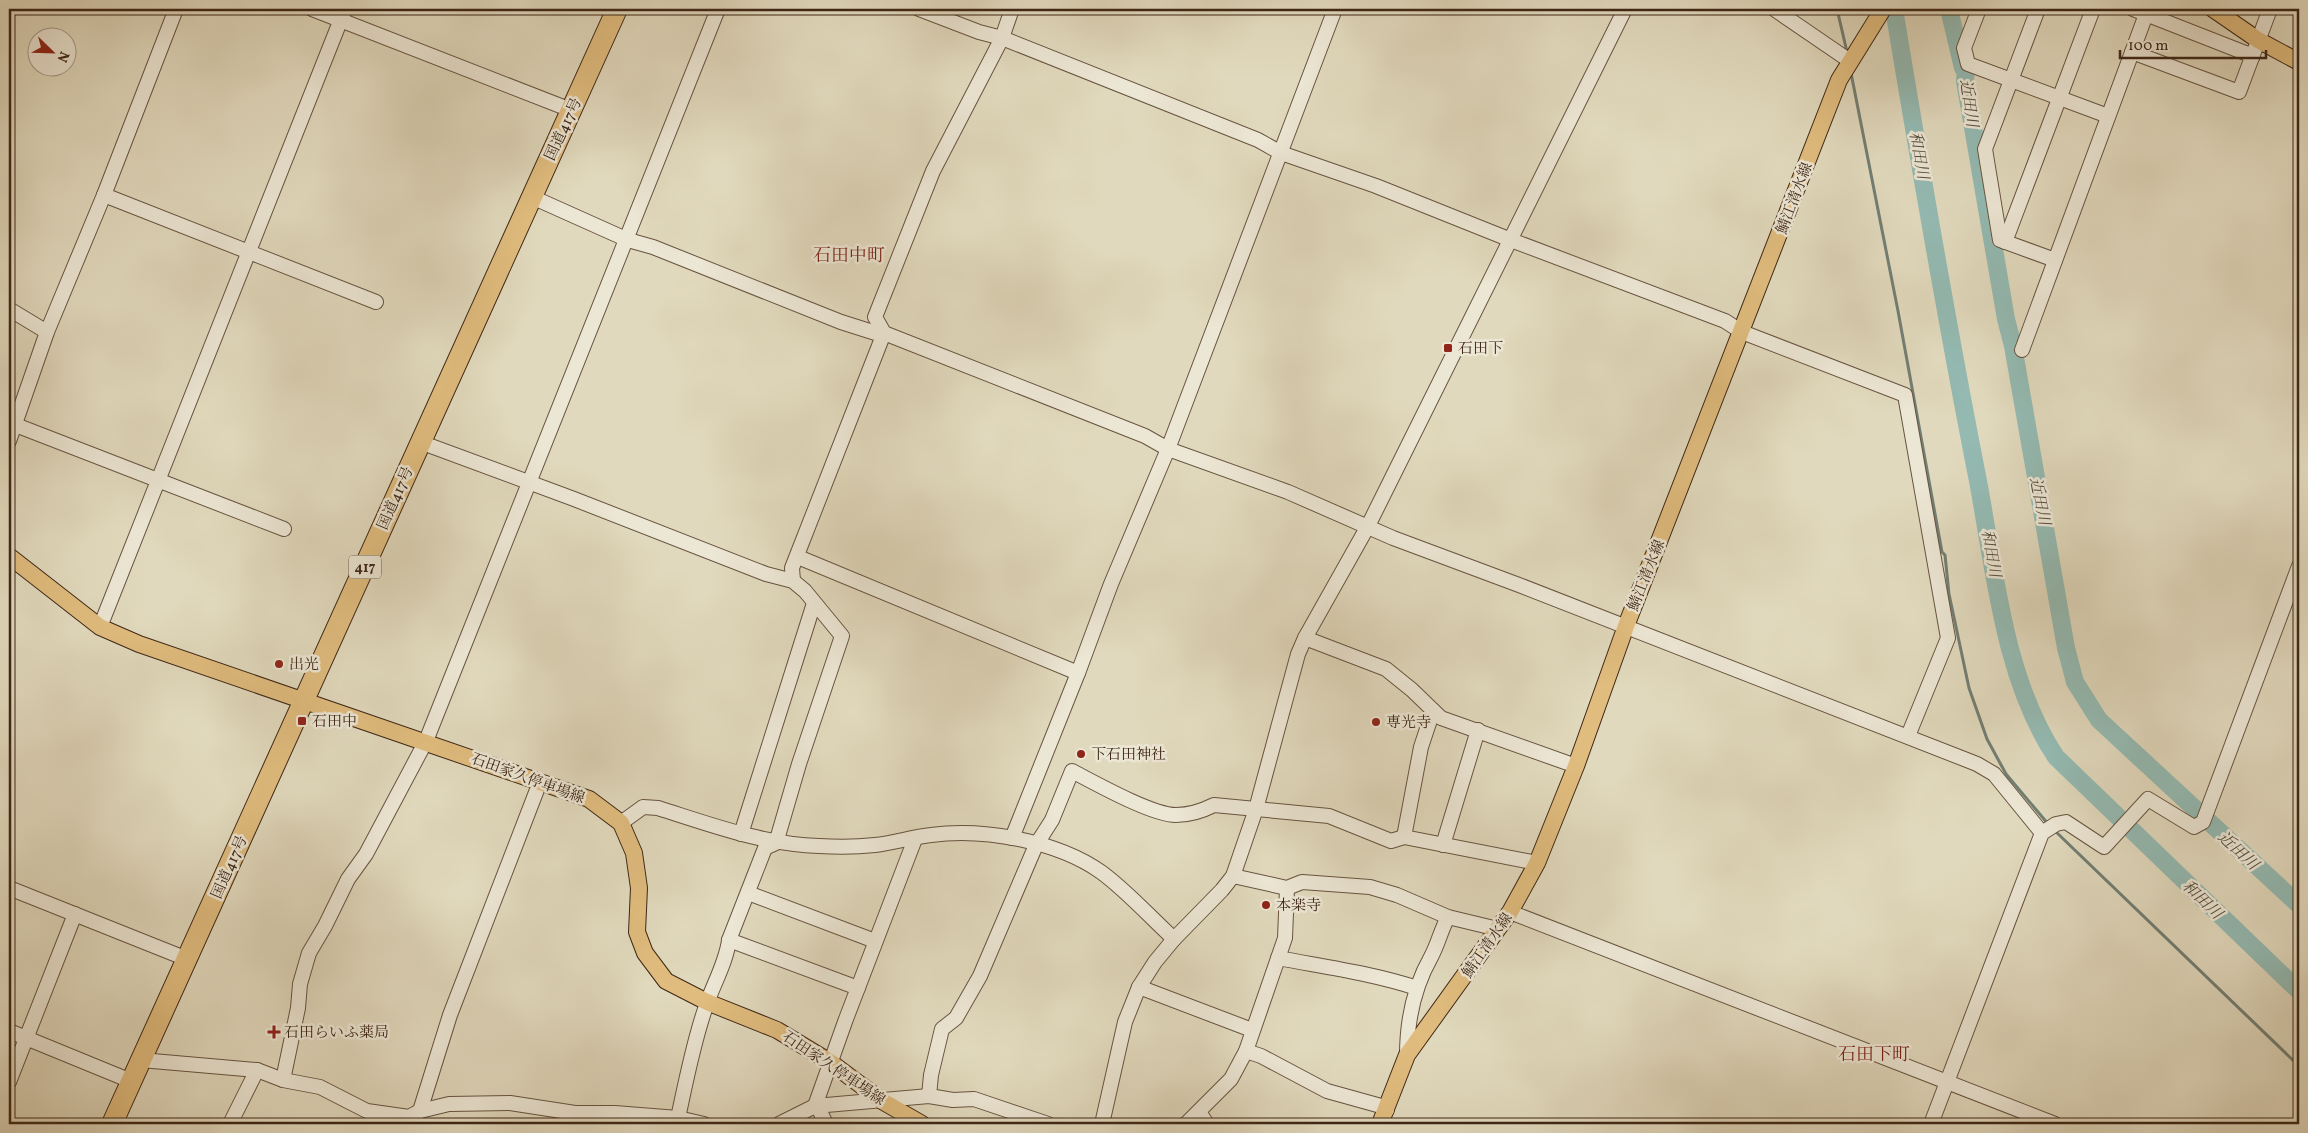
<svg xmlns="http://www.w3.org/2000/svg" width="2308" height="1133" font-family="Vollkorn,'Noto Serif JP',serif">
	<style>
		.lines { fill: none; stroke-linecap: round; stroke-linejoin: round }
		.stream { stroke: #727f74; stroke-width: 3 }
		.river { stroke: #94bab2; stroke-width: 18 }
		.minor-casing { stroke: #675440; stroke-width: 16 }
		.major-casing { stroke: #3e2717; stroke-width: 18 }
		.highway-casing { stroke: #3e2717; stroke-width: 22 }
		.minor { stroke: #ece6d4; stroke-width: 14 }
		.major { stroke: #e0bc7e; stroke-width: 16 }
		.highway { stroke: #e0bc7e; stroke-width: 20 }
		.poi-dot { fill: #8f2418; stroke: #ece6d4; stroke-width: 2 }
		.labels { text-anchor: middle; stroke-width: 5; stroke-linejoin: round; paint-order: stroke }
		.shield { fill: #ece6d4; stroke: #726050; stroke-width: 1 }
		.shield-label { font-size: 14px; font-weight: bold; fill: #3e2717 }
		.street-label { font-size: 15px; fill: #3e2717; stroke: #ece6d4 }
		.poi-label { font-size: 15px; fill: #3e2717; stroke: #ece6d4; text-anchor: start }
		.water-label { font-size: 16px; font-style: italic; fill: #544c3e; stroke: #ece6d4 }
		.quarter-label { font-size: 18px; fill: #7a1f14; stroke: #ece6d4 }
	</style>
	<rect width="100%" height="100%" fill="#e1d9bd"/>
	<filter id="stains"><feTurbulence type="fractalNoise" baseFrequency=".004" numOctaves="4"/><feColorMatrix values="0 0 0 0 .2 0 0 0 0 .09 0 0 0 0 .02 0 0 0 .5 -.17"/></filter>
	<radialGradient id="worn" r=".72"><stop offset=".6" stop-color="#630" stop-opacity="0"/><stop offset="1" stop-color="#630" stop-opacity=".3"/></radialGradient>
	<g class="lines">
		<g class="stream">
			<polyline points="1837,9 1847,52"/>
			<polyline points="1851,73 1898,311 1942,552 1945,555 1949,594 1969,688 1987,739 2006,774 2049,825"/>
			<polyline points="2054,830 2299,1066"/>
		</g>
		<g class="river">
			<path d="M1894,9C1920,166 1947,324 1978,481C1995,572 2004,679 2056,757L2299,991"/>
			<polyline points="1949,9 1963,68 1966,70 1965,81 2006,319 2013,346 2066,648 2075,682 2099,720 2299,905"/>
		</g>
		<g class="minor-casing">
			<g id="minor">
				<polyline points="312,9 571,110"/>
				<polyline points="919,9 979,32 1002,38 1258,140 1281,153 1376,186 1511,240 1725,321 1742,332 1905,395 1948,638 1908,736"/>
				<polyline points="1012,9 1002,38 933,171 875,317 884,333 1145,436 1168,449 1288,492 1393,538 1519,585 1977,764 1994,774 2042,833"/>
				<polyline points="1774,9 1850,61"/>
				<polyline points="1979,9 1964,48 1968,64 2108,116"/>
				<polyline points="2038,9 1985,149 2000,240 2055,260"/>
				<polyline points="2133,9 2253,56"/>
				<polyline points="2132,52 2239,92 2270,9"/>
				<polyline points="104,195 376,302"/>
				<polyline points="532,197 628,240 653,247 841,322 882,335"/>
				<polyline points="2005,242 2093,9"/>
				<polyline points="9,309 47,332"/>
				<polyline points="2022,350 2148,9"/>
				<polyline points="13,424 284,529"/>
				<polyline points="9,441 47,332 104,195 176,9"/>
				<path d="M420,442L574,499L766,574L793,581L805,591L842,636L799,764L776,843L765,848L729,940C726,964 712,986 705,1009C693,1044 686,1081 678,1118"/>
				<polyline points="798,557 1078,673"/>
				<polyline points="793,581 792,568 884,333"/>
				<polyline points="100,627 345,9"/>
				<polyline points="1305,638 1386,669 1412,690 1441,718 1576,766"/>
				<path d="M621,823L643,807L658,808C712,825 762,844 819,846C837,847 857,847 875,845C894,843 912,837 931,835C984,828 1057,841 1101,872C1127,891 1150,917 1174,939"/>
				<polyline points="741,834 814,603"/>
				<polyline points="1404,837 1421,747 1433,711"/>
				<polyline points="1012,838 1078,673 1111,584 1168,449 1335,9"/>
				<polyline points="1443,845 1478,730"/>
				<polyline points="1233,876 1287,888 1302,882 1370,887 1397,895 1448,917 1498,929"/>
				<polyline points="9,888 187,959"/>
				<polyline points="748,893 875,941"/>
				<polyline points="1510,912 2055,1124"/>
				<polyline points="729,940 858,988"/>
				<path d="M1278,958C1325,967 1371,973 1417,988"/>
				<polyline points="1139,987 1252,1030"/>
				<polyline points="9,1031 131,1081"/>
				<polyline points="1246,1051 1261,1056 1327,1091 1381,1106 1387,1110"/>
				<path d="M1407,1055C1407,1020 1414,987 1431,957C1438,944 1441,930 1448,917"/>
				<polyline points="141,1060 257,1070 283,1080 320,1087 367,1111 409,1117 419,1124"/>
				<polyline points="283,1080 298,1008 300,984 309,953 325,926 348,879 366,854 426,741 718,9"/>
				<polyline points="9,1082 75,914"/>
				<path d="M929,1096L931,1075L942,1029L956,1018L980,976L1036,845L1052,820L1072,771C1095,783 1152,815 1176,815C1189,815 1202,811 1214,805L1329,816L1391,841L1404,837L1537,863"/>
				<polyline points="815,1106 846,1019 915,839"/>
				<polyline points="818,1107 826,1124"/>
				<polyline points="420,1111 450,1015 540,782"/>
				<polyline points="1199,1112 1207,1124"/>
				<polyline points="409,1117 420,1111 449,1104 510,1103 575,1113 615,1113 678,1118 704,1124"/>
				<polyline points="230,1124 257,1070"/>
				<polyline points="779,1124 815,1106 929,1096 953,1100 974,1099 1048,1124"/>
				<polyline points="1102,1124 1125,1022 1139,987 1155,962 1174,939 1222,890 1233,876 1256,809 1298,654 1305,638 1368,526 1625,9"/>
				<polyline points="1186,1124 1231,1079 1246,1051 1285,938 1287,888"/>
				<polyline points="1931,1124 2042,833 2056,824 2066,822 2104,847 2148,799 2194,827 2203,822 2299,566"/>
			</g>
		</g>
		<g class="major-casing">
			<g id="major">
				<polyline points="2213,9 2258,40 2299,62"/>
				<polyline points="9,556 100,627 139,644 589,799 621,823 634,853 639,888 637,932 645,953 666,981 707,1002 777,1030 830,1062 882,1101 922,1124"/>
				<polyline points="1380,1124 1407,1055 1510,912 1537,863 1576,766 1626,626 1839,80 1883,9"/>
			</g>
		</g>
		<g class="highway-casing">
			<polyline id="highway" points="112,1124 617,9"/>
		</g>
		<use href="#minor" class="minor"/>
		<use href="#major" class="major"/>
		<use href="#highway" class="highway"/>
	</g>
	<g class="poi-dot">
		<rect x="1443" y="343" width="10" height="10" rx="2.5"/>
		<circle cx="279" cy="664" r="5"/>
		<rect x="297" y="716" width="10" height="10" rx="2.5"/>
		<circle cx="1376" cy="722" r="5"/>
		<circle cx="1081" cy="754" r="5"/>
		<circle cx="1266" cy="905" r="5"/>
		<path d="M271.5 1024.5h5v5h5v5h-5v5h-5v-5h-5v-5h5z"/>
	</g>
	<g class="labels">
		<rect class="shield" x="349" y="555.5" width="32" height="23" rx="4"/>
		<g class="shield-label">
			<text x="365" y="572">417</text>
		</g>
		<g class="street-label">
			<text transform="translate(563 129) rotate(-65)" y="5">国道417号</text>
			<text transform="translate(1794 198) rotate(-69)" y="5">鯖江清水線</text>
			<text transform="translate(395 498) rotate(-66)" y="5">国道417号</text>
			<text transform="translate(1646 575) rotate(-68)" y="5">鯖江清水線</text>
			<text transform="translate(528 778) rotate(20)" y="5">石田家久停車場線</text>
			<text transform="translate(229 867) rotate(-66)" y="5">国道417号</text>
			<text transform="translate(1487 945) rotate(-55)" y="5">鯖江清水線</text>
			<text transform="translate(834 1068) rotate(34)" y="5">石田家久停車場線</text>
		</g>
		<g class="poi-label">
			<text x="1458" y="353">石田下</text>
			<text x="289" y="669">出光</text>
			<text x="312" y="726">石田中</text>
			<text x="1386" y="727">専光寺</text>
			<text x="1091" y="759">下石田神社</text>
			<text x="1276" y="910">本楽寺</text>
			<text x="284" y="1037">石田らいふ薬局</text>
		</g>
		<g class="water-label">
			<text transform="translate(1970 103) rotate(82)" y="6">近田川</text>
			<text transform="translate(1920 155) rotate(80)" y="6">和田川</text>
			<text transform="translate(2041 501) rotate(79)" y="6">近田川</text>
			<text transform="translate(1992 553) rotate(80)" y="6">和田川</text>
			<text transform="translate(2239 850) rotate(43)" y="6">近田川</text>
			<text transform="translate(2203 899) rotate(44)" y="6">和田川</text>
		</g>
		<g class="quarter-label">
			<text x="849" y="261">石田中町</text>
			<text x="1874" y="1060">石田下町</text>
		</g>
	</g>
	<rect width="2308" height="1133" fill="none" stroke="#e1d9bd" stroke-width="30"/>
	<rect x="10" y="10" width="2288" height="1113" fill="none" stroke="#3e2717" stroke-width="2.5"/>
	<rect x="15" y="15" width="2278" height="1103" fill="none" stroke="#3e2717"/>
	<g transform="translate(52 52) rotate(113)"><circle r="24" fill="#ece6d4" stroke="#a69a88"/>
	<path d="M0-4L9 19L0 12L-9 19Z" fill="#8f2418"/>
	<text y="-8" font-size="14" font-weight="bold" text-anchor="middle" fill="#3e2717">N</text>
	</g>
	<path d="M2120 50v8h146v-8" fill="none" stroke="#3e2717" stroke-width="2.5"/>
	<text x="2128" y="50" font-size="15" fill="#3e2717" stroke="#ece6d4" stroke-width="4" paint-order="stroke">100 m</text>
	<rect width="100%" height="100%" filter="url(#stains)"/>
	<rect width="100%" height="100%" fill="url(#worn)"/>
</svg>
